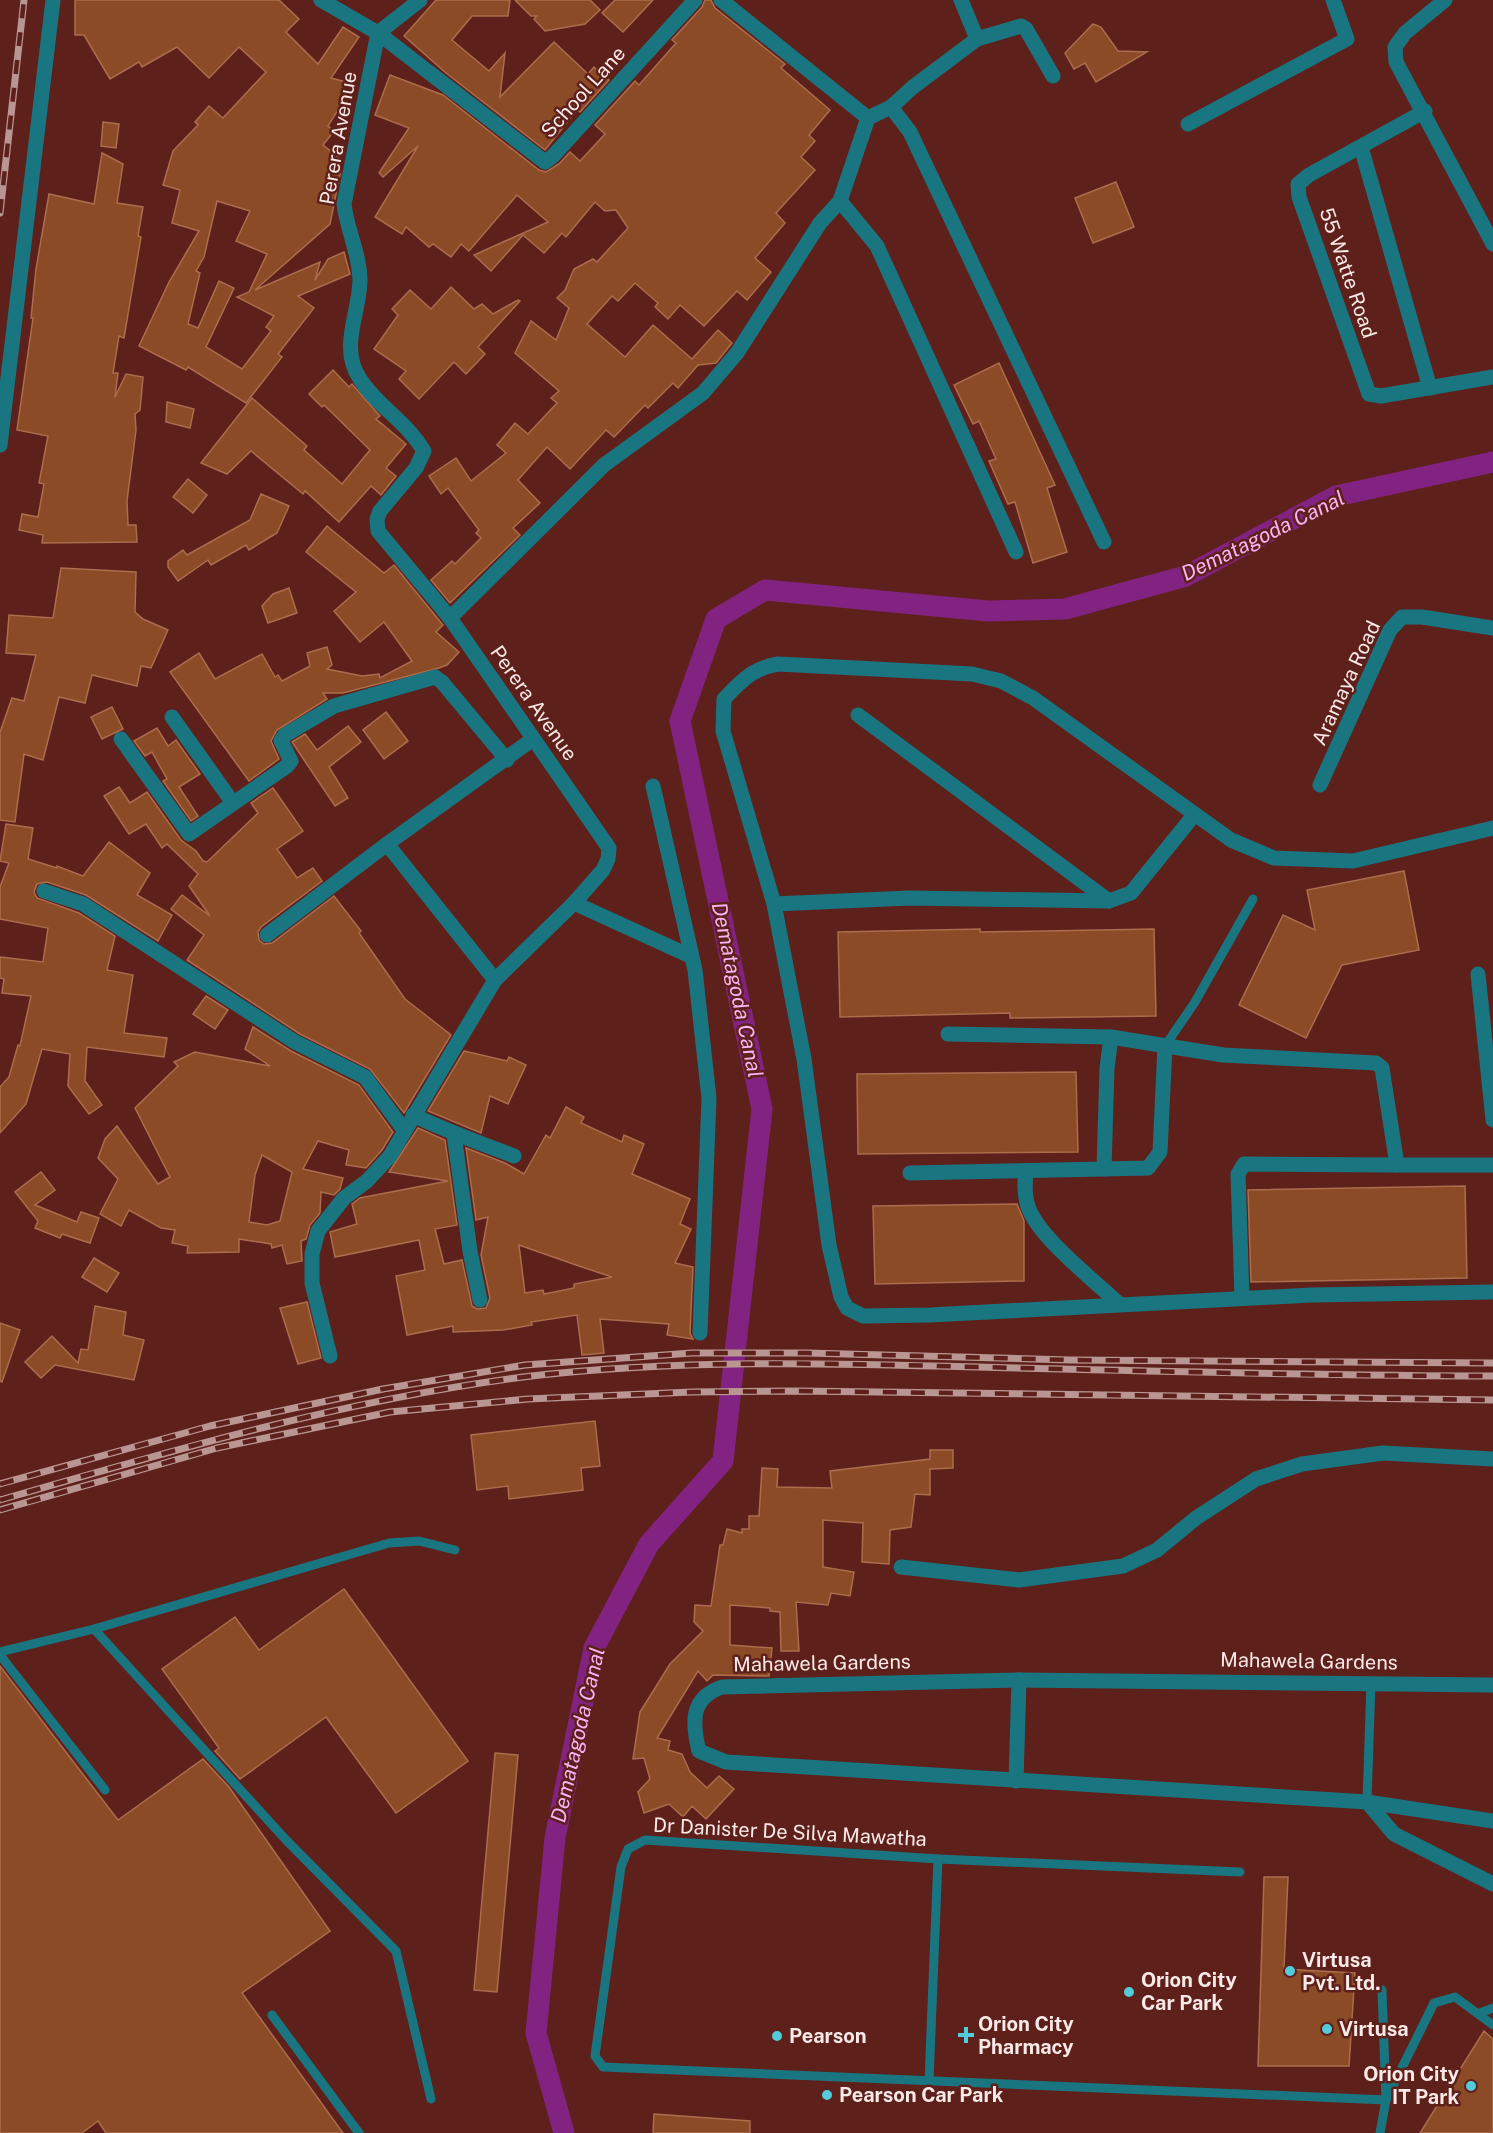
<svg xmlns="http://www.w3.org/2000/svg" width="1493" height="2133" font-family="'Public Sans',sans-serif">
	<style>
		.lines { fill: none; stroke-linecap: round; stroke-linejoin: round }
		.canal { stroke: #822382; stroke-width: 21 }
		.building { fill: #8c4b27; stroke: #ab6d4d; stroke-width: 1.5; fill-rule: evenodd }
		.service { stroke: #197681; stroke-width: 9 }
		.minor { stroke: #197681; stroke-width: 15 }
		.tertiary { stroke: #197681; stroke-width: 15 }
		.rail-casing { stroke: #b99692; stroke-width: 7 }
		.rail { stroke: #5e201b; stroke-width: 4.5; stroke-dasharray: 14; stroke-linecap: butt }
		.poi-dot { fill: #53cbdb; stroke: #5e201b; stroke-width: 2 }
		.labels { text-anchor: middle; stroke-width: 5; stroke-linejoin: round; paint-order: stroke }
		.street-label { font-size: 20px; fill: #faeae7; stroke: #5e201b }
		.poi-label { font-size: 20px; font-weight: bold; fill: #faeae7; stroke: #5e201b; text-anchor: start }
		.water-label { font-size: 21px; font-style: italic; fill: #fab3f7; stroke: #5e201b }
	</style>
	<rect width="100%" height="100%" fill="#5e201b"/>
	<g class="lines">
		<polyline class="canal" points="564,2133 536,2033 555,1838 594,1648 649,1544 723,1461 762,1109 680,721 716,619 765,590 988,611 1065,609 1186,576 1336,496 1493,462"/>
	</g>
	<g class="building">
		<path d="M75,0H279L299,19L286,32L318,64L343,27L359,37L331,78L354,84L328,126L334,131L323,145L341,159L334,168L341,170L330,224L255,290L320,262L315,280L328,259L344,252L350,274L298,296L314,308L278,354L282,357L246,403L188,367L186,370L139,346L169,282L199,231L172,223L180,190L163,185L173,151L198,125L195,122L209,106L223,118L266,72L239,47L209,78L177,47L142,67L139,62L110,79L84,35H75ZM217,201L250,211L236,241L267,254L249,292L237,297L274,316L266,327L271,331L242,369L206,347L234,288L219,281L198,328L188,324L200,273L196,271L204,257Z"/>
		<polygon points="436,0 510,0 508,16 472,16 452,40 489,71 505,53 500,97 554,42 588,74 594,67 609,80 580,112 577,110 545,150 446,73 404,36"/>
		<polygon points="515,0 590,0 600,10 585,24 545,31 534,19 537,16 531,16"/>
		<polygon points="615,0 653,0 623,32 602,13"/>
		<polygon points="705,0 711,0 715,8 785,64 781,68 830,110 809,135 815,141 801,157 815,170 776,213 785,223 755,258 771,272 747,300 737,291 704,326 680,305 668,319 655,307 658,303 635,283 618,301 612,296 587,324 625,357 653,325 692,359 718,330 732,343 716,363 698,365 678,388 673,383 648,408 645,405 614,437 606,430 570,469 547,447 518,480 540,503 513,528 520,535 450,603 431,580 452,561 455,564 481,538 476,533 479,530 448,488 441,494 429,476 456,458 471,481 506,453 497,445 515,423 528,434 557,403 551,398 559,391 515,353 531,321 556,340 569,308 557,298 565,290 574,269 593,259 597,262 628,228 616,210 605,211 595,202 566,237 562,233 544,253 523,235 491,271 474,255 548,222 517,195 469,251 461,244 451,257 433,244 429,247 406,227 402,234 375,217 418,146 383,177 379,173 409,128 375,115 390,75 443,95 539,170 546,172 559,164 570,152 580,161 605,134 595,125 635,81 639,85 676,43 672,40 702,7"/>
		<polygon points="1093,24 1101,27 1118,51 1147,52 1096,82 1085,63 1074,69 1065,53"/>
		<polygon points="103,122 119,124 116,148 101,146"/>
		<polygon points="102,153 123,164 117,203 143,207 138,236 141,237 124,338 119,336 113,373 118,373 115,397 126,374 143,377 140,410 135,414 136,430 127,501 128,525 136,525 137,542 42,543 43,535 19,530 22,514 38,517 44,484 39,483 48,436 17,430 33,318 31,318 36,269 49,194 94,204"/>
		<polygon points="1116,182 1134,227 1093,243 1075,198"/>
		<polygon points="451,287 474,309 482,304 493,314 518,300 520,301 478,347 485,354 466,374 454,362 419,399 399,379 406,371 374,349 398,315 392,309 410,290 431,309"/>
		<polygon points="999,363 1055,485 1047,488 1067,552 1033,563 1015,502 1008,504 989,461 996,459 979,421 973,424 954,385"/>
		<polygon points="333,370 349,387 352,384 380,416 376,419 406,444 386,468 396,476 381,495 371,486 339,522 305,491 303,494 251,451 227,474 201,463 252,398 307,446 304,450 342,484 370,450 324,405 322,407 309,394"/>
		<polygon points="167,402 194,409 190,428 166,422"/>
		<polygon points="188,479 207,495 193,513 173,497"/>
		<polygon points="261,494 289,506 277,533 249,550 246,545 211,565 208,560 178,581 168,567 168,561 183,550 187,555 250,520"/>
		<polygon points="327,526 384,573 394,565 443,625 436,632 459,652 447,665 439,668 343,693 323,693 327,699 277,730 271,741 279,759 249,781 170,672 199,653 215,679 262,654 275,677 278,675 282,681 310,666 307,653 327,647 332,665 327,669 362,676 379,674 380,678 412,661 384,622 360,642 334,611 356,592 306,552"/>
		<polygon points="61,568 136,572 135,612 143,619 168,630 151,668 141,666 137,686 92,675 85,703 59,697 43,760 24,754 15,822 0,820 0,732 12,698 24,701 36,655 6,653 9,615 53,618"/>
		<polygon points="289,588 297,613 268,623 262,606 273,594"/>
		<polygon points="112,707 123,729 102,739 91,717"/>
		<polygon points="386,712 408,741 384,759 363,730"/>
		<polygon points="348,726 361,742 329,767 348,798 335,806 292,742 305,734 317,750"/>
		<polygon points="157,728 168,746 176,740 200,774 179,787 198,816 191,821 163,781 167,779 152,752 145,756 134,741"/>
		<polygon points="119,787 130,803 147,792 181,840 196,851 203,861 207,862 258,813 251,803 273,788 303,831 277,849 297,878 313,868 322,881 261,927 258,932 259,940 264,944 272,943 334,896 361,931 359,933 405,999 451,1035 404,1113 370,1069 300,1034 187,960 204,935 171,909 182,895 210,916 189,886 198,874 167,844 162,848 146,824 129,834 104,796"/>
		<polygon points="6,824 33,828 28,859 57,868 57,866 83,876 109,842 150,873 137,895 172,915 158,941 86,895 47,882 37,884 34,892 37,898 79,913 115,936 107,970 133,975 124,1033 167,1038 164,1057 87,1047 85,1081 102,1105 89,1114 68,1086 70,1054 42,1049 26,1104 0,1133 0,1087 9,1077 18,1045 20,1046 31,996 2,993 4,979 0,978 0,957 43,962 48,928 0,919 0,887 9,863 0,861"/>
		<polygon points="1404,871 1419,950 1342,965 1306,1038 1239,1005 1283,915 1315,930 1307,890"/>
		<polygon points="980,929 980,932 1154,929 1156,1016 1010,1018 1010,1013 840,1017 838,932"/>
		<polygon points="206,996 228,1010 215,1029 193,1014"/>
		<path d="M253,1027L291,1051L359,1085L393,1132L382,1150L366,1168L346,1165L349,1150L318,1141L303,1169L343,1178L340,1189L334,1195L321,1192L320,1213L310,1225L306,1239L301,1241L302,1261L287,1264L282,1245L272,1248L271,1244L239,1239V1252L187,1253L188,1246L172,1243L175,1230L161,1228L129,1210L121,1226L100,1214L118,1179L98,1158L105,1139L117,1126L158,1184L170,1177L135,1108L178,1066L174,1062L195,1052L270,1066L245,1049ZM262,1155L292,1172L280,1221L267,1225L249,1222L255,1175Z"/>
		<polygon points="464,1051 507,1061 509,1057 526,1065 508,1104 490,1096 481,1133 428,1111"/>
		<polygon points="1076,1072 1078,1152 858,1154 857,1074"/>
		<path d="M566,1107L584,1117L581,1123L622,1142L624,1135L644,1144L632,1174L690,1199L680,1224L691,1229L675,1263L693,1267L690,1333L693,1339L667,1335L669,1324L600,1319L604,1353L582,1355L577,1315L531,1322L532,1325L503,1330L453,1332V1326L407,1335L396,1276L425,1270L419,1240L335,1257L330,1232L357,1224L352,1204L360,1198L448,1181L389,1172L418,1128L445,1140L457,1225L435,1229L444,1264L462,1260L472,1306L477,1309L486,1308L490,1298L481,1255L488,1217L476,1220L466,1148L505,1163L524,1174L546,1135L550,1138ZM519,1245L576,1265L612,1277L574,1284V1288L544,1294L543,1290L525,1293Z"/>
		<polygon points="41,1172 55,1190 35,1205 77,1222 81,1212 99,1218 90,1243 62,1234 60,1238 35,1228 38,1221 15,1192"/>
		<polygon points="1465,1186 1467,1278 1251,1282 1248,1190"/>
		<polygon points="1017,1204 1024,1221 1024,1281 875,1284 873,1206"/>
		<polygon points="94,1258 119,1273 107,1292 82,1277"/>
		<polygon points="307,1302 321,1358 298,1364 280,1308"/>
		<polygon points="95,1306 126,1312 123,1335 144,1340 134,1380 55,1365 41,1378 25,1362 52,1336 78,1363 81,1349 88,1350"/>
		<polygon points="0,1323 20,1330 2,1382 0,1381"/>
		<polygon points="595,1421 600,1466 581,1468 583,1490 509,1499 508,1486 477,1490 471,1435"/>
		<polygon points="930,1450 953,1450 953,1468 930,1469 930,1495 915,1494 911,1527 890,1530 889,1564 862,1562 863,1523 823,1520 823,1567 854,1572 850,1596 831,1593 828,1605 796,1602 799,1651 781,1651 780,1612 770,1611 770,1608 730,1605 730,1645 772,1648 769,1676 713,1675 707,1681 698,1671 657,1738 670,1741 668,1750 682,1754 690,1772 707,1788 719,1776 734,1789 706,1819 692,1806 683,1817 669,1804 644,1813 638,1792 650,1779 644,1758 633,1759 640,1712 670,1664 703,1631 694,1622 695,1605 711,1606 720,1545 723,1545 727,1529 742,1533 742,1529 749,1529 749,1516 759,1516 762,1468 778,1469 777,1487 832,1488 830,1471 930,1459"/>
		<polygon points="344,1589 468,1761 396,1813 326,1717 240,1779 215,1751 219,1748 162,1669 235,1617 259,1650"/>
		<polygon points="0,1666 118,1820 203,1759 229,1787 330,1931 242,1993 343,2133 106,2133 98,2121 82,2133 0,2133"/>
		<polygon points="495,1753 518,1755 497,1992 474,1990"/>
		<polygon points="1264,1877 1288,1877 1284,1969 1355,1973 1349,2066 1258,2066"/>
		<polygon points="1484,2031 1493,2039 1493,2133 1420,2133"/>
		<polygon points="654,2114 750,2121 750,2133 653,2133"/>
	</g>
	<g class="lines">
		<g class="service">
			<polyline points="1165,1046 1195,1002 1253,899"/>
			<polyline points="94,1629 287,1841 396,1951 431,2099"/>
			<polyline points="0,1652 94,1629 389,1543 419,1541 455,1550"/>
			<polyline points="0,1655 105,1790"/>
			<polyline points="1367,1802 1371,1682"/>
			<polyline points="1240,1872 938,1859 645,1840 628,1849 621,1867 595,2056 603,2067 1386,2100"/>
			<polyline points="1480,2013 1493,2008"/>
			<polyline points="272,2015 359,2133"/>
			<polyline points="929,2081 938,1859"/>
			<polyline points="1386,2100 1434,2003 1455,1997 1493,2025"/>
			<polyline points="1380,2133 1386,2100 1382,1990"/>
		</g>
		<g class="minor">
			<polyline points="721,0 868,118 891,107 910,132 1104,542"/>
			<polyline points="1445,0 1405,33 1395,47 1396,62 1493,244"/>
			<polyline points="977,39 1021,26 1026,29 1053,76"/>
			<polyline points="891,107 913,87 977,39 961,0"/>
			<polyline points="1425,111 1309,175 1298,184 1299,197 1369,394 1381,396 1493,377"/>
			<polyline points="1188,124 1347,39 1333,0"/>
			<polyline points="1361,147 1430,388"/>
			<polyline points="840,201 877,246 1016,552"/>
			<polyline points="0,445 53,0"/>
			<polyline points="450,618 604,465 703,393 737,353 820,223 840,201 868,118"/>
			<polyline points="858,715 1109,901"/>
			<polyline points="172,717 233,803"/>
			<polyline points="121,739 189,834 287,766 291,761 281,741 285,735 334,706 435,677 442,682 507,760"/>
			<polyline points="1320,785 1390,630 1402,617 1422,617 1493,628"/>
			<polyline points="653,786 695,970 709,1098 700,1333"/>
			<path d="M1493,828L1353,861L1274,858L1231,840L1033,698L1001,681L972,674L778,664C753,668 741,681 724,699L723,731L774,904L804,1059L829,1245L841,1297L847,1308L863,1316L930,1315L1311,1295L1493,1292"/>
			<polyline points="387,844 495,980"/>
			<polyline points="44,891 83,904 295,1042 365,1077 404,1130"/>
			<polyline points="574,903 690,956"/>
			<polyline points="774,904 909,898 1109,901 1131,893 1194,815"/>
			<polyline points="267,935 387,844 533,739"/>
			<polyline points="1478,974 1493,1120"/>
			<polyline points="948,1034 1111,1037"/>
			<path d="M413,1115C446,1131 480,1143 514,1156"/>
			<polyline points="454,1134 470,1251 480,1300"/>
			<polyline points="1104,1169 1148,1168 1160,1152 1165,1046"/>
			<path d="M1026,1171C1025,1182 1024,1192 1027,1203C1034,1234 1094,1280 1118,1303"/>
			<polyline points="910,1173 1104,1169 1107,1068 1111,1037 1223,1055 1376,1063 1382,1068 1397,1165 1493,1165"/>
			<polyline points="1242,1298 1238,1174 1244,1164 1397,1165"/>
			<path d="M330,1356L312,1283V1254L318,1231L344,1198L367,1181L390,1156L495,980L574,903L603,870L608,859L609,848L450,618L378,531L377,519L380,511L416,468L424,451C406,421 376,405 360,379C339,348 359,315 360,281C360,255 347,230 344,204L378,33L545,162L553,156L695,0"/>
			<polyline points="901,1567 1019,1580 1123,1566 1157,1550 1196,1518 1256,1479 1302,1464 1383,1453 1493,1459"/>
			<path d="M1493,1685L1019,1680L722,1687C690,1698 692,1723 699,1751L726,1762L1367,1802L1493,1821"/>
			<polyline points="1016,1781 1019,1680"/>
			<polyline points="1367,1802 1394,1834 1493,1884"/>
		</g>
		<polyline class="tertiary" points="321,0 378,33 420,0"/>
		<g class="rail-casing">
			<g id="rail">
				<polyline points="0,213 24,0"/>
				<polyline points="0,1484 210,1426 383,1389 525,1365 692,1353 807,1353 1070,1360 1493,1363"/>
				<path d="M0,1500C173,1450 345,1400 523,1377C674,1359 827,1363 978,1367C1149,1371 1321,1376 1493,1376"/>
				<polyline points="0,1510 217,1448 390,1412 528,1399 692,1392 797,1391 1493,1400"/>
			</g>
		</g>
		<use href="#rail" class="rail"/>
	</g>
	<g class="poi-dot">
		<circle cx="1290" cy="1971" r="6"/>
		<circle cx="1129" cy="1992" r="6"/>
		<circle cx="1327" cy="2029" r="6"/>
		<path d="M963 2026h6v6h6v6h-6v6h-6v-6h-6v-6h6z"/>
		<circle cx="777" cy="2036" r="6"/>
		<circle cx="1471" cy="2086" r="6"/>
		<circle cx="827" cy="2095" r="6"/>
	</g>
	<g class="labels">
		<g class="street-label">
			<text transform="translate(583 92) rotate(-48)" y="7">School Lane</text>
			<text transform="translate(338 138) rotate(-80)" y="7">Perera Avenue</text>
			<text transform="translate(1348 273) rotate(71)" y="7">55 Watte Road</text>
			<text transform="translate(1346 683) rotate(-65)" y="7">Aramaya Road</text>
			<text transform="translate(534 703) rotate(55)" y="7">Perera Avenue</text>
			<text transform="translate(1309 1661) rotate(1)" y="7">Mahawela Gardens</text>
			<text transform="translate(822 1663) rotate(-1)" y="7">Mahawela Gardens</text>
			<text transform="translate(790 1832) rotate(3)" y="7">Dr Danister De Silva Mawatha</text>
		</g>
		<g class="poi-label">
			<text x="1302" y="1967">Virtusa<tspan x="1302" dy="23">Pvt. Ltd.</tspan></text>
			<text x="1141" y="1987">Orion City<tspan x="1141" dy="23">Car Park</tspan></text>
			<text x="978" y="2031">Orion City<tspan x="978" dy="23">Pharmacy</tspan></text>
			<text x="1339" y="2036">Virtusa</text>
			<text x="789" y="2043">Pearson</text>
			<text x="1459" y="2081" text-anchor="end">Orion City<tspan x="1459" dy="23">IT Park</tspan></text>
			<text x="839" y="2102">Pearson Car Park</text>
		</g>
		<g class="water-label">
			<text transform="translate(1263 536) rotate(-26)" y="7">Dematagoda Canal</text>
			<text transform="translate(737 990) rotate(78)" y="7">Dematagoda Canal</text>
			<text transform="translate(578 1735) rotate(-77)" y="7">Dematagoda Canal</text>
		</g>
	</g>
</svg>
